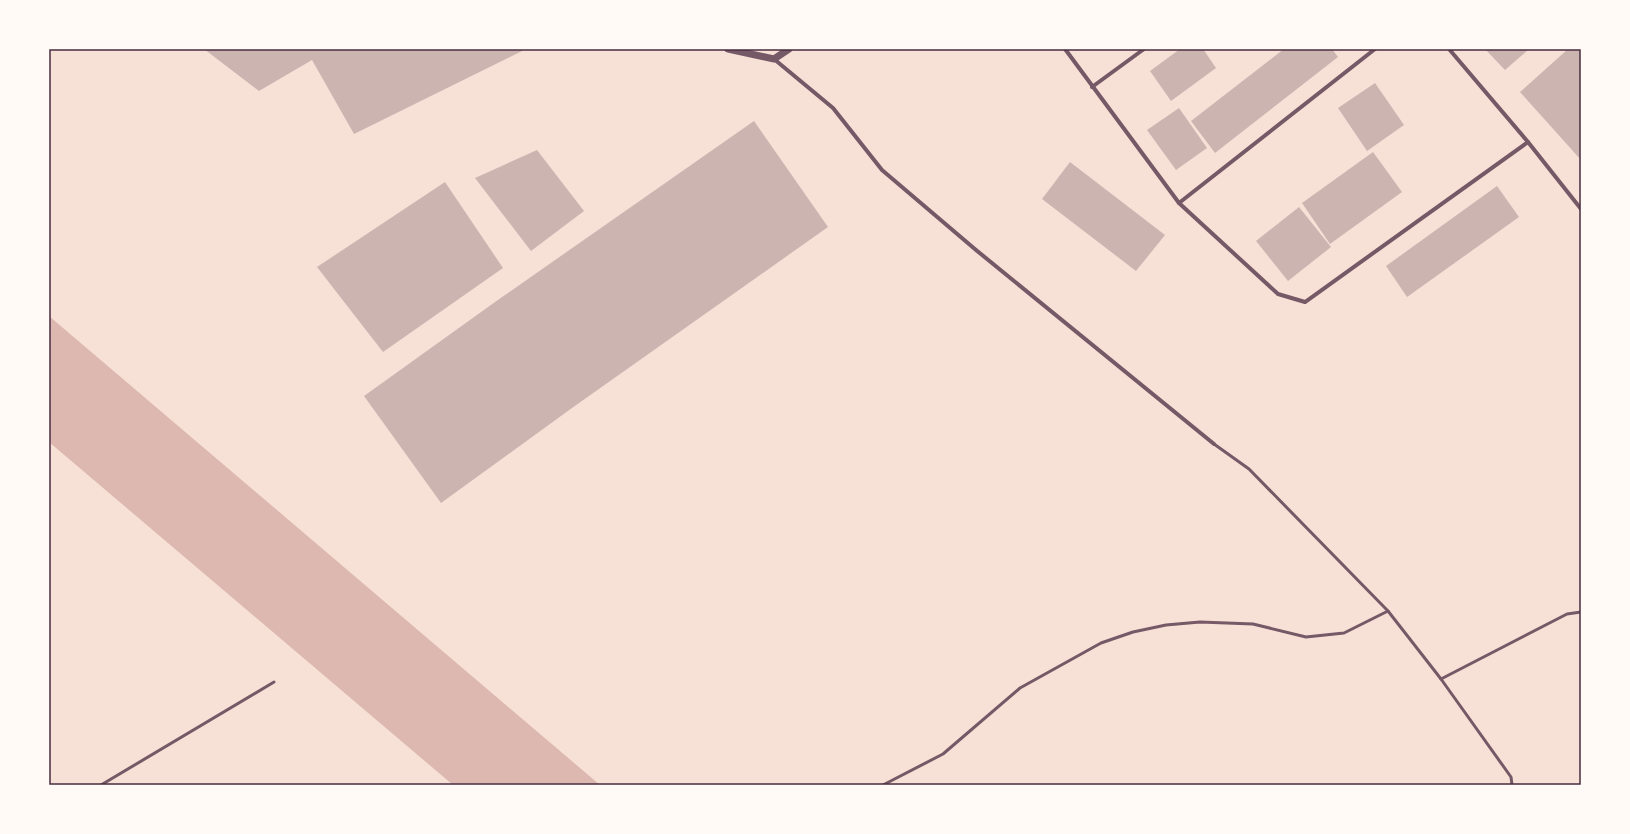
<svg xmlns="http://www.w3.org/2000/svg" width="1630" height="834" font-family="'Alegreya Sans',sans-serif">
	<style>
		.water { fill: #dcb8b0 }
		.building { fill: #ccb4b1 }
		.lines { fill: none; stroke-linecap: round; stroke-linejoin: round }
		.service { stroke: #755966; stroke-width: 3 }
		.minor { stroke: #755966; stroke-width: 4 }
		.tertiary { stroke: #755966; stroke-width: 7 }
		.neatline { fill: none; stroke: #4a2c40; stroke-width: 1.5 }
	</style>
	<rect width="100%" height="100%" fill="#f7e1d7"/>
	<polygon class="water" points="49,316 600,785 453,785 49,442"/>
	<g class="building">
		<polygon points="204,49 523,49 524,50 354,134 312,60 259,91"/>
		<polygon points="1180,49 1203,49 1216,68 1171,101 1150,71"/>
		<polygon points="1284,49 1332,49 1338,57 1215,153 1191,121"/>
		<polygon points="1485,49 1529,49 1505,70"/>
		<polygon points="1568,49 1578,49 1581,53 1581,160 1520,92"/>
		<polygon points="1375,83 1404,125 1367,151 1338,108"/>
		<polygon points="1179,108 1207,148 1176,170 1147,130"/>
		<polygon points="754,121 828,227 572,408 441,503 364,396 495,302"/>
		<polygon points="537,150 584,211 531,251 475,178"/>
		<polygon points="1373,152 1402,192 1330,244 1302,203"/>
		<polygon points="1070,162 1165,235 1136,271 1042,199"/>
		<polygon points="445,182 503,268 383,352 317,267"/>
		<polygon points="1497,186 1519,217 1407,297 1386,266"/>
		<polygon points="1299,207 1331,247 1288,281 1256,241"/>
	</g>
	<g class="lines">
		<g class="service">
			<polyline points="1214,444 1249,469 1388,611 1441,679 1511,777 1512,785"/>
			<polyline points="1441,679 1567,614 1581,612"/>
			<polyline points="101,785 274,682"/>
			<polyline points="883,785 943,754 1020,688 1101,643 1133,632 1166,625 1200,622 1253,624 1306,637 1344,633 1388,611"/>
		</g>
		<g class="minor">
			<polyline points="1065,49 1179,203 1278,294 1305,302 1528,142"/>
			<polyline points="1449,49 1528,142 1581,209"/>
			<polyline points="774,59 833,108 882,170 976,250 1214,444"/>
			<polyline points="1092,87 1144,49"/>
			<polyline points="1179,203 1375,49"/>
		</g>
		<polyline class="tertiary" points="728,49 774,59 789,49"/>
	</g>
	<rect width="1630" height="834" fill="none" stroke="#fffaf5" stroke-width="100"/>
	<rect x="50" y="50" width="1530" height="734" class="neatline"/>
</svg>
